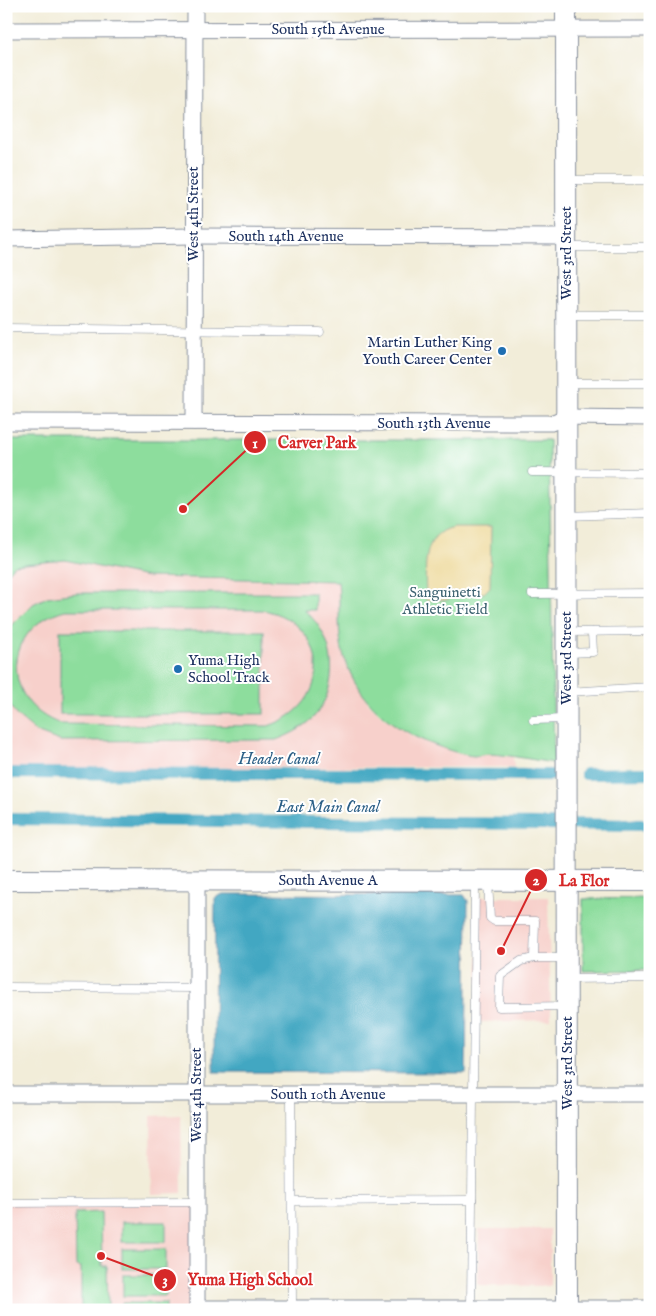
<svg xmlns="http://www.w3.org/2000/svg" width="656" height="1316" font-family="'IM FELL English',serif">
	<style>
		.built { fill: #f7d0cb }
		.green { fill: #8ddd9d; stroke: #54867e; fill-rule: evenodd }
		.sand { fill: #eeda9e; stroke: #84847e }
		.water { fill: #42a7c2; stroke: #2e6b90 }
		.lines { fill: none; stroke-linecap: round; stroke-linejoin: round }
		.canal { stroke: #42a7c2; stroke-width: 12 }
		.lane-casing { stroke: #868e9c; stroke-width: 9 }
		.street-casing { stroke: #868e9c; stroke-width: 17 }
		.secondary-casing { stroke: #868e9c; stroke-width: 22 }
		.lane { stroke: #fff; stroke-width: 8 }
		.street { stroke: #fff; stroke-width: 15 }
		.secondary { stroke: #fff; stroke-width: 20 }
		.poi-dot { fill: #1f6fb2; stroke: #fff; stroke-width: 2 }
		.labels { text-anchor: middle; stroke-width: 4; stroke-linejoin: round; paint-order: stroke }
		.street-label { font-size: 15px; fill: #1b2f5e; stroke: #fff }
		.poi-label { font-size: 15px; fill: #1b2f5e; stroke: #fff; text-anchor: end }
		.park-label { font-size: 15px; fill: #3d6371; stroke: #fff }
		.water-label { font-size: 16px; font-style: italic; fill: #2b5f86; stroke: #fff }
		.leader { fill: none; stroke: #d62828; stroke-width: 2 }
		.callout-dot { fill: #d62828; stroke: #fff; stroke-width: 2 }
		.mark-label { font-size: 15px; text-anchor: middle; font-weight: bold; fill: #fff }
		.callout-label { font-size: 16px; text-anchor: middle; font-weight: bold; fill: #d62828; stroke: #fff; stroke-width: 4; stroke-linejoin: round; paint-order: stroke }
	</style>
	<rect width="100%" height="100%" fill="#fff"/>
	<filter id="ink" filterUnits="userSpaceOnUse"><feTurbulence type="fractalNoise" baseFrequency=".02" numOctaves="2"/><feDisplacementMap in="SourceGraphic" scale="10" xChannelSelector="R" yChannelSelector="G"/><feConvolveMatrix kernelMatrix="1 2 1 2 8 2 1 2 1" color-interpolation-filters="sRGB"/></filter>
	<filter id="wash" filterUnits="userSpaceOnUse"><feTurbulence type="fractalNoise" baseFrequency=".0096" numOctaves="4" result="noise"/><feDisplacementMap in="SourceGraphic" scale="20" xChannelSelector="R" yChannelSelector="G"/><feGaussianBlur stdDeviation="1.12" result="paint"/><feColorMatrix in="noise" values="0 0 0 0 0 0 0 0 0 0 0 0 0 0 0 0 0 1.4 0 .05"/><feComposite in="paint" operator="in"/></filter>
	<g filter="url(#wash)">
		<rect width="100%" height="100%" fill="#f2edd9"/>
		<g class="built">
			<polygon points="65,560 147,577 339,581 353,679 369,704 384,718 413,737 453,752 475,756 488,754 513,757 514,767 6,768 6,574 14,565"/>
			<polygon points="478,897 548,897 551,1020 479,1022"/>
			<polygon points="181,1115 182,1193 152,1194 151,1116"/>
			<polygon points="196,1202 196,1310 6,1310 6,1203"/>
			<polygon points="479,1229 550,1229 550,1286 478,1285"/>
		</g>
		<g class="green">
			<path d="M6,440H549L554,763C533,760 511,755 489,754C484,754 479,756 474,756C462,755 449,750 437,746C393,730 359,703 344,657C336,633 341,606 338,581L147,577L65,560L14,565L6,574Z"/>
			<path d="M315,593V610H304C337,637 341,688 312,719C302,729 289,735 276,740L60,741L36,732L17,716L6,700V636L14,623L33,604L47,597L77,593ZM65,610H263C331,623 335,705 268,726L61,724C0,703 2,627 65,610Z"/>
			<rect x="60" y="631" width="204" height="83"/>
			<polygon points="650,898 650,970 583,971 583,899"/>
			<polygon points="101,1212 102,1266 107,1266 108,1310 81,1310 81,1267 76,1266 75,1213"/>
			<rect x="122" y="1222" width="44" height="20"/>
			<rect x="122" y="1249" width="44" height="20"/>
			<rect x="123" y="1275" width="43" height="21"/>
			<rect x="122" y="1303" width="44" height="7"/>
		</g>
		<path class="sand" d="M454,527H491L490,587L484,593L449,592L448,600H426C426,574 419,533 454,527Z"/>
		<polygon class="water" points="223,894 464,895 468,901 466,1073 214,1072 215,898"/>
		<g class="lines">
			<g class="canal">
				<polyline points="6,773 551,775"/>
				<polyline points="586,774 650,773"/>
				<polyline points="6,819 650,825"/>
			</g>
		</g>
	</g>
	<g filter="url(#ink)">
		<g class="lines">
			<g class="lane-casing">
				<g id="lane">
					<polyline points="568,180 650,180"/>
					<polyline points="568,247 650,247"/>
					<polyline points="567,315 650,315"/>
					<polyline points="6,328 320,332"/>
					<polyline points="567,383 650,383"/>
					<polyline points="532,472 650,473"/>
					<polyline points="567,516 650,513"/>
					<polyline points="532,594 650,593"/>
					<polyline points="568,632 650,631"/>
					<polyline points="568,653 593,652 592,632"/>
					<polyline points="567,692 650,687"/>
					<polyline points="533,720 565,719"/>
					<polyline points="488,881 490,918 494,921 535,921 534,958 567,958"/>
					<polyline points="534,958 521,961 500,976 499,1007 567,1006"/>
					<polyline points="567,979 650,978"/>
					<polyline points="6,987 197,988"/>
					<polyline points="291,1093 292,1308"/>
					<polyline points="292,1201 472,1200"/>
					<polyline points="6,1203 196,1202"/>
					<polyline points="471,1308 475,882"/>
				</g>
			</g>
			<g class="street-casing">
				<g id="street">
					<polyline points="6,30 650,29"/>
					<polyline points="6,239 193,236 566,237"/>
					<polyline points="6,422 551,423 566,417 650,418"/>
					<polyline points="194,422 195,6"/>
					<polyline points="6,1094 650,1094"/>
					<polyline points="197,1308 650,1308"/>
					<polyline points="197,1310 197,880"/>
				</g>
			</g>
			<g class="secondary-casing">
				<g id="secondary">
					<polyline points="566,6 567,1310"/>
					<polyline points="6,880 650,881"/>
				</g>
			</g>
			<use href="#lane" class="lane"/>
			<use href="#street" class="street"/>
			<use href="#secondary" class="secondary"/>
		</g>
	</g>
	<g class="poi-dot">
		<circle cx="502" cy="351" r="5"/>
		<circle cx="178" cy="669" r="5"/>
	</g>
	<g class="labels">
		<g class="street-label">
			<text x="328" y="34">South 15th Avenue</text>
			<text transform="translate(193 214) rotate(-90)" y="5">West 4th Street</text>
			<text x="286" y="241">South 14th Avenue</text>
			<text transform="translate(566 253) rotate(-90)" y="5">West 3rd Street</text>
			<text x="434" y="428">South 13th Avenue</text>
			<text transform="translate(566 658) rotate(-90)" y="5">West 3rd Street</text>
			<text x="328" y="885">South Avenue A</text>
			<text transform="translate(567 1063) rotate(-90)" y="5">West 3rd Street</text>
			<text x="328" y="1099">South 10th Avenue</text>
			<text transform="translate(196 1095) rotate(-90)" y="5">West 4th Street</text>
		</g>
		<g class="poi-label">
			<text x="492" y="347">Martin Luther King<tspan x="492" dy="17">Youth Career Center</tspan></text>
			<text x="188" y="665" text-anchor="start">Yuma High<tspan x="188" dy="17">School Track</tspan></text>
		</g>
		<g class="park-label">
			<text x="445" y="597">Sanguinetti<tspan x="445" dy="17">Athletic Field</tspan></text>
		</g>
		<g class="water-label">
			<text x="279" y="764">Header Canal</text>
			<text x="328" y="812">East Main Canal</text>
		</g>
	</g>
	<path class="leader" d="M183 509L255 442M501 951L536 880M101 1256L165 1280"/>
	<g class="callout-dot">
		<circle cx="183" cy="509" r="5"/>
		<circle cx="501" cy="951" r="5"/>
		<circle cx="101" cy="1256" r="5"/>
		<circle cx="255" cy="442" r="12"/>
		<circle cx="536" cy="880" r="12"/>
		<circle cx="165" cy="1280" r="12"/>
	</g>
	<g class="mark-label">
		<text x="255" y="448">1</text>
		<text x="536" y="885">2</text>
		<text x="165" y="1285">3</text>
	</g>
	<g class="callout-label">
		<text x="317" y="448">Carver Park</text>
		<text x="584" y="886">La Flor</text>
		<text x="250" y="1285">Yuma High School</text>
	</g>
	<rect width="656" height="1316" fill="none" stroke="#fff" stroke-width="25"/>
</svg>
